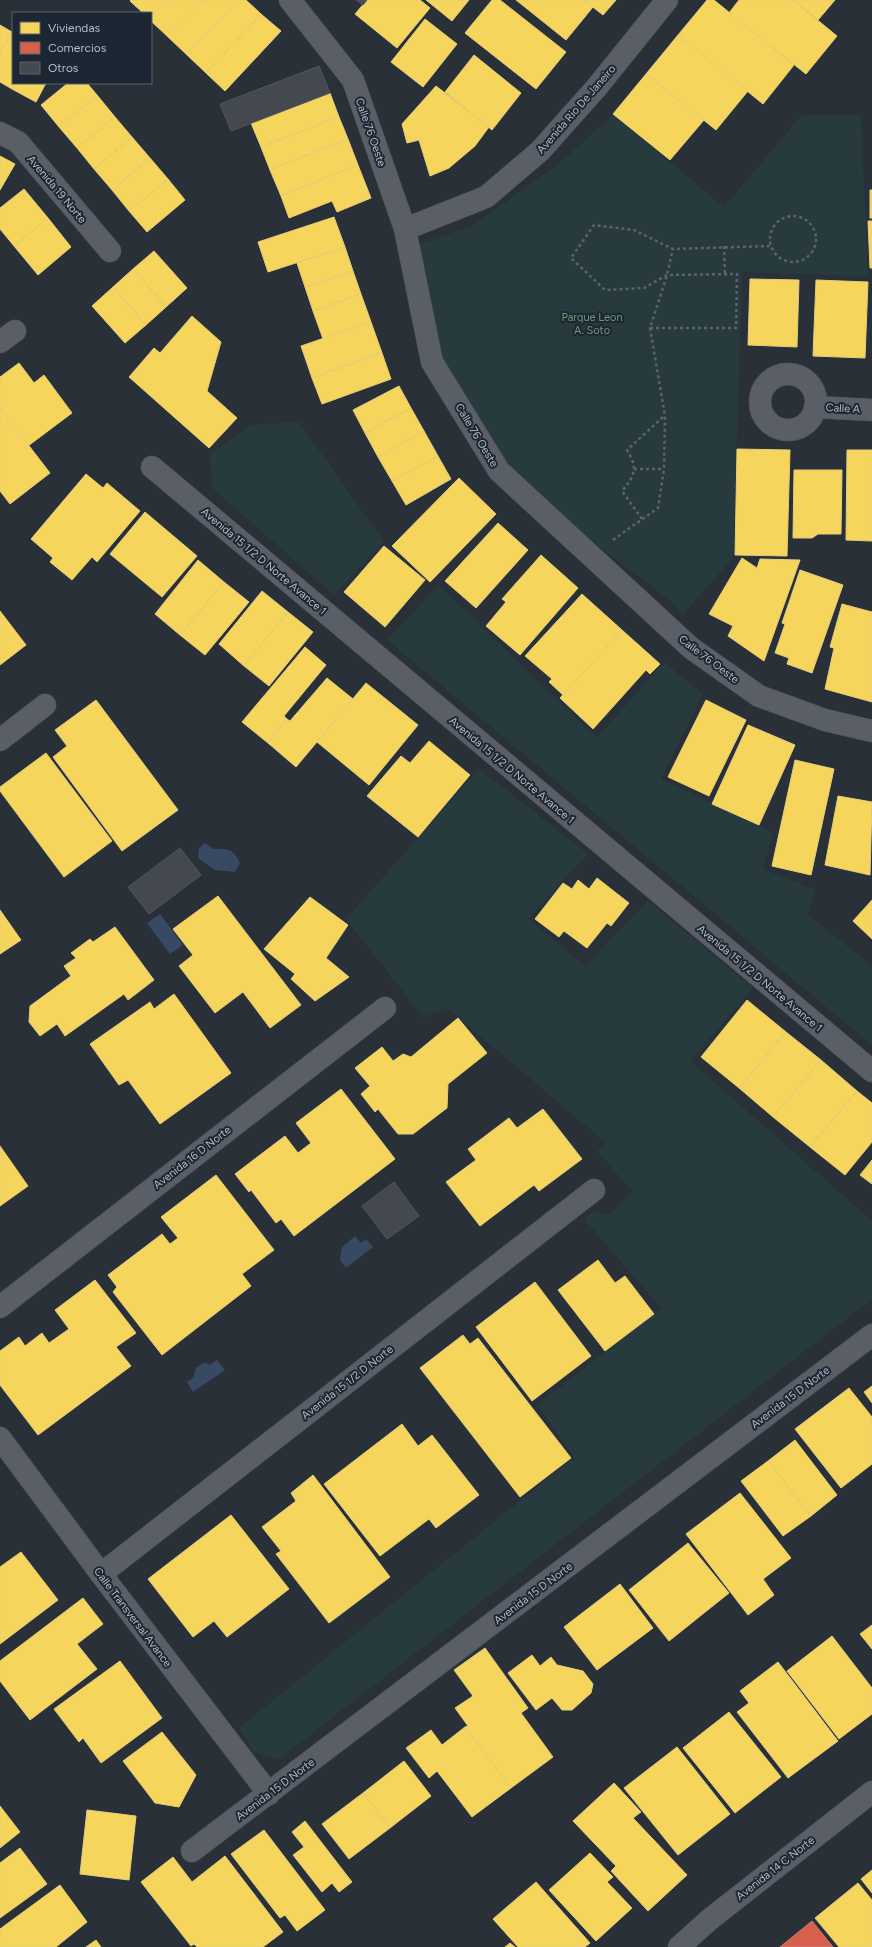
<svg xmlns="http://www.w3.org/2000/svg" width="872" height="1947" font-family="Figtree,sans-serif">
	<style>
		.green { fill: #273a3e }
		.water { fill: #384963 }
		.homes { fill: #f6d55c; stroke: #e2ce7d }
		.shops { fill: #d6604d; stroke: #cc7c72 }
		.building { fill: #444950; stroke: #52575f }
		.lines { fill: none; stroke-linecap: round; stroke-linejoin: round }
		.minor-casing { stroke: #484c53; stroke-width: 23 }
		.path { stroke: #5d636a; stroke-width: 2.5; stroke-dasharray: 3 3; stroke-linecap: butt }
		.minor { stroke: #5a5e66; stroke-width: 22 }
		.labels { text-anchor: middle; stroke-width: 4; stroke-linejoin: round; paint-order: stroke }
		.street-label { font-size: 11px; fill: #b4bcc9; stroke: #1d2633 }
		.park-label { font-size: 11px; fill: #6b9a76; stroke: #1d2633 }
	</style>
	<rect width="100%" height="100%" fill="#2a3038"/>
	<g class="green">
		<polygon points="613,115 724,207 802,115 861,115 868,276 742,272 733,558 683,614 670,600 624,566 504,470 439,356 407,250 473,225 556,166"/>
		<polygon points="299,422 384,542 334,595 212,488 210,454 252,425"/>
		<polygon points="439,585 597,738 664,662 703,694 661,779 773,832 763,869 815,890 808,915 872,966 872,1045 387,640"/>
		<polygon points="479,769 588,854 528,919 585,966 648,901 753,988 690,1061 872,1221 872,1299 279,1759 254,1752 239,1728 574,1457 537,1405 661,1308 584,1219 593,1211 609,1215 633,1192 597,1151 606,1143 447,1008 423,1017 346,919"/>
	</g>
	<g class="water">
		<path d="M205,843L213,849C228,849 233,848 240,863L235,872L215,870L198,858L199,848Z"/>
		<polygon points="160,914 183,945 170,954 147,923"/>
		<polygon points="355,1236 361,1243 366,1239 373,1247 346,1268 340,1260 342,1247"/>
		<polygon points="217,1360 225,1370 193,1392 187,1382 193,1378 196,1368 205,1362 210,1365"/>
	</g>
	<g class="homes">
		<polygon points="131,0 167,0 151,16 151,13 143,13 130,1"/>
		<polygon points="167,0 203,0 167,36 151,21 151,16"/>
		<polygon points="203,0 240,0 186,54 167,36"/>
		<polygon points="240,0 246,0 261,14 206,73 186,54"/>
		<polygon points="367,0 420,0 430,8 397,48 355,14"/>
		<polygon points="426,0 469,0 452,21"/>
		<polygon points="492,0 500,0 566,52 536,89 465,33"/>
		<polygon points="516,0 584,0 593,7 566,40"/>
		<polygon points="584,0 616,0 603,15"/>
		<polygon points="707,0 714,0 794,65 763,104 678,35"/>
		<polygon points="739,0 793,0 837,36 806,74 729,13"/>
		<polygon points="793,0 835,0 818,20"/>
		<polygon points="261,14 281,31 225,91 206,73"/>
		<polygon points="425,19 457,44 423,87 391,62"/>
		<polygon points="0,25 12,32 0,53"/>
		<polygon points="12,32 13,83 15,83 12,89 0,82 0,53"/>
		<polygon points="678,35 748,91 716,130 646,74"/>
		<polygon points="474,55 521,93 492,130 445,92"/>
		<polygon points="646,74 704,120 670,160 613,114"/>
		<polygon points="15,83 46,83 36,102 12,89"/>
		<polygon points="68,83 87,83 97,95 59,127 41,105"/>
		<polygon points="436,86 489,127 475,146 449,168 430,176 419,140 407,143 402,124"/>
		<polygon points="330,93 339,117 261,147 251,123"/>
		<polygon points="97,95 115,117 77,148 59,127"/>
		<polygon points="115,117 132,137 94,169 77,148"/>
		<polygon points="339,117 348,139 270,170 261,147"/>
		<polygon points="132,137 150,158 112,190 94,169"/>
		<polygon points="348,139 358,165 281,196 270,170"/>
		<polygon points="0,156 15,164 0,190"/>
		<polygon points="150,158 168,179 129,211 112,190"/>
		<polygon points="358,165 371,198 337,212 332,201 289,218 281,196"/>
		<polygon points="168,179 185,200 147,232 129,211"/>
		<polygon points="24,189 48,218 14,246 0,229 0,208"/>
		<rect x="870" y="190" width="2" height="28"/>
		<polygon points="334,217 345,247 268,272 258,242"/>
		<polygon points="48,218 71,247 38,275 14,246"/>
		<polygon points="868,221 872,221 872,268 870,268"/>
		<polygon points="345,247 353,271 305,287 297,263"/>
		<polygon points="154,251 187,288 166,307 133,269"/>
		<polygon points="133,269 166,307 146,325 113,287"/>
		<polygon points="353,271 361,294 313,311 305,287"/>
		<polygon points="750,279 799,280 797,347 748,345"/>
		<polygon points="816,280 868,282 865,358 813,356"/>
		<polygon points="113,287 146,325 125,343 92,306"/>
		<polygon points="361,294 371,322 323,339 313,311"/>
		<polygon points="192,316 221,342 207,391 237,418 209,448 129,377 154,348 160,353"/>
		<polygon points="371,322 382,353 312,378 301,346"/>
		<polygon points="382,353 391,379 322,404 312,378"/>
		<polygon points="19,363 34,383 44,375 72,413 28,446 0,408 0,377"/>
		<polygon points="399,386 411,408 365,433 353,410"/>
		<polygon points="0,408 50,473 10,504 0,491"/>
		<polygon points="411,408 424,431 378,457 365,433"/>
		<polygon points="424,431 438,456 392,481 378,457"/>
		<polygon points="737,449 790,450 787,556 735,555"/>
		<polygon points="847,450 872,450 872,541 846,540"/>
		<polygon points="438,456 451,479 406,505 392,481"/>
		<polygon points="794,470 842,470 841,534 818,534 812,538 793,538"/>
		<polygon points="86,474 103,488 107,483 140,511 97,562 92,557 72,580 50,562 53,558 31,539"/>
		<polygon points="459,478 496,514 430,582 392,546"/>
		<polygon points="145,512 197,556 162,597 110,554"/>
		<polygon points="498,523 528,550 476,608 445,581"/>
		<polygon points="384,546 425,580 385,627 344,592"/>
		<polygon points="541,555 578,588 520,655 486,626 506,602 502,599"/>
		<polygon points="742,558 757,568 760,559 800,560 764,661 728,636 733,626 709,614"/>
		<polygon points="198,560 224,582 180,635 155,614"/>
		<polygon points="800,570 843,585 812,673 787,664 789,658 775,653 785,624 782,623"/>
		<polygon points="224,582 249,602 205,655 180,635"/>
		<polygon points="262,591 288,612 244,666 219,644"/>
		<polygon points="582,594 622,630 563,695 549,682 552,679 525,656"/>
		<polygon points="842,604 872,612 872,702 825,689 834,648 830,647"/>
		<polygon points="0,611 26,645 0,665"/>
		<polygon points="288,612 313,632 269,686 244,666"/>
		<polygon points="622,630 660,664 650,674 646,670 593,729 560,698"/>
		<polygon points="305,647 326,665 284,716 287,719 268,743 242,722"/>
		<polygon points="327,678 353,699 296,767 268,743 287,719 290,721"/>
		<polygon points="366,683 418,725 369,785 317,742"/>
		<polygon points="96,700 178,810 122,851 53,757 67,746 55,730"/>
		<polygon points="706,700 746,720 709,796 668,777"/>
		<polygon points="748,725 795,745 759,825 712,804"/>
		<polygon points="429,741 470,775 418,837 367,796 401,756 410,763"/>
		<polygon points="46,753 112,841 64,877 0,791 0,787"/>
		<polygon points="795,760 834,769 811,875 772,866"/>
		<polygon points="838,796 872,802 870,875 825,865"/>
		<polygon points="597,878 629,903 611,926 607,923 587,948 564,931 559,937 535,919 563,883 572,889 578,880 589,889"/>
		<polygon points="218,896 301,1005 270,1028 243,992 215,1013 179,966 193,955 173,929"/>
		<polygon points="310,897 348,925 326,958 349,977 315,1001 291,979 295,974 264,949"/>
		<polygon points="872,900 872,939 853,921"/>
		<polygon points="0,910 21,940 0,954"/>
		<polygon points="115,927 154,980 128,1000 124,994 65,1036 57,1024 40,1036 29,1022 30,1006 71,976 64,966 76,958 71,953 90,939 93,942"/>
		<polygon points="174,994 231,1073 160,1124 128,1080 119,1085 90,1044 150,1002 154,1009"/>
		<polygon points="747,1000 786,1032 739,1088 701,1057"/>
		<polygon points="458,1018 487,1053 448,1084 447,1108 413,1134 398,1134 378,1109 375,1112 361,1094 370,1086 355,1068 382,1047 393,1061 403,1054 411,1057"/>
		<polygon points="786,1032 821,1060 773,1117 739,1088"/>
		<polygon points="821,1060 857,1091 810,1147 773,1117"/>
		<polygon points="341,1089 395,1159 294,1236 281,1219 276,1223 251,1190 249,1192 235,1174 285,1136 298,1153 311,1143 296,1123"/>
		<polygon points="857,1091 872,1103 872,1142 845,1175 810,1147"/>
		<polygon points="543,1109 582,1159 539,1191 534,1185 480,1226 446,1182 476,1160 468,1149 509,1118 517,1128"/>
		<polygon points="0,1146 28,1186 0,1206"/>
		<polygon points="872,1160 872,1184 860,1175"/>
		<polygon points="216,1175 274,1250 242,1274 251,1286 162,1355 113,1292 117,1287 108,1275 162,1234 170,1244 178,1238 161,1217"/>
		<polygon points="598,1260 615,1283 625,1276 654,1314 605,1351 558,1290"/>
		<polygon points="95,1280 136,1333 116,1347 131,1366 38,1435 0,1385 0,1351 19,1337 25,1346 42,1333 49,1343 69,1329 55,1310"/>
		<polygon points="535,1282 591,1356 532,1401 476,1327"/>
		<polygon points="463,1335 470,1344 478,1338 571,1458 520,1497 420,1368"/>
		<polygon points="872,1386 872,1403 864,1392"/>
		<polygon points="849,1388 872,1417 872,1464 841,1488 795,1429"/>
		<polygon points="402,1424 418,1446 432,1435 479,1495 436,1528 429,1519 380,1556 324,1484"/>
		<polygon points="795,1440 837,1495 811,1516 768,1461"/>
		<polygon points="768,1461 811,1516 783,1536 741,1481"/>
		<polygon points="313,1475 390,1577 329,1623 276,1554 281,1551 262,1527 296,1501 291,1493"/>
		<polygon points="740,1493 791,1558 763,1579 774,1595 748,1615 686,1534"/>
		<polygon points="231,1515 289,1589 227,1637 214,1621 193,1637 148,1579"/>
		<polygon points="688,1543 729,1593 669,1641 629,1590"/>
		<polygon points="21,1552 58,1600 0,1644 0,1567"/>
		<polygon points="620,1584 653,1628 597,1670 564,1627"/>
		<polygon points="83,1598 103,1624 77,1644 97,1669 30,1720 0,1681 0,1661"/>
		<polygon points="872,1625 872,1649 860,1634"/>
		<polygon points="832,1636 872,1688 872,1714 839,1739 787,1671"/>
		<polygon points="485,1648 528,1708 521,1713 553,1757 511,1788 465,1727 468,1726 455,1708 473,1696 454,1670"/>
		<polygon points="532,1655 540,1666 551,1657 557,1665 583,1671 593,1684 591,1693 572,1710 562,1710 552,1698 536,1710 508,1673"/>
		<polygon points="120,1661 162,1718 101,1763 83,1738 79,1742 54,1709"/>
		<polygon points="778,1662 838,1741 788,1778 737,1712 749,1703 740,1691"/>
		<polygon points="729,1712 781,1777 735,1813 683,1748"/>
		<polygon points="465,1727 511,1788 472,1817 437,1771 429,1778 406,1748 431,1730 442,1745"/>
		<polygon points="162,1732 196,1775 179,1807 155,1803 123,1761"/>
		<polygon points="677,1747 730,1814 678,1855 624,1788"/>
		<polygon points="404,1761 431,1796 390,1828 363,1793"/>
		<polygon points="614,1783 641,1812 633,1818 687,1875 648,1911 611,1871 616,1866 573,1821"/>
		<polygon points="363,1793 390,1828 349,1859 322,1824"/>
		<polygon points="0,1806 20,1832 0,1848"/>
		<polygon points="87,1810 136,1816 129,1880 80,1874"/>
		<polygon points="305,1821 352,1882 339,1892 332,1883 322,1892 293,1855 304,1847 292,1832"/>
		<polygon points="264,1830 325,1910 297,1931 285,1915 280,1918 231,1854"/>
		<polygon points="20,1848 47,1884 0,1918 0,1863"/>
		<polygon points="590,1853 613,1877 607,1882 632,1908 596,1941 549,1890"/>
		<polygon points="225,1856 283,1932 263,1947 197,1947 194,1944 191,1946 141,1882 173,1857 192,1882"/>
		<polygon points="872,1870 872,1893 861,1879"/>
		<polygon points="536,1882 590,1943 585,1947 518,1947 493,1919"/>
		<polygon points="858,1883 872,1900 872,1947 839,1947 815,1918"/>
		<polygon points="60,1885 87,1922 56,1947 0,1947 0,1929"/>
		<polygon points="96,1940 101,1947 86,1947"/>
		<polygon points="510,1943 515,1947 505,1947"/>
	</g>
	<polygon class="shops" points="812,1921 833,1947 780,1947"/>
	<g class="building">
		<polygon points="356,0 367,0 363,5"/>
		<polygon points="319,66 330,93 231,131 220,104"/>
		<polygon points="180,848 201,875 149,914 128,887"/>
		<polygon points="394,1182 419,1216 387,1239 362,1206"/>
	</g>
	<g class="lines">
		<g class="minor-casing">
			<g id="minor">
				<polyline points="290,0 353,80 405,229 432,362 499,471 691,648 759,696 825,720 872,731"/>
				<polyline points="0,133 18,142 110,251"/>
				<polyline points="405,229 486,197 540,151 597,87 667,0"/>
				<polyline points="0,342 15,331"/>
				<circle cx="788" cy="402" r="28"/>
				<polyline points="815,407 872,410"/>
				<polyline points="152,467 872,1071"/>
				<polyline points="0,740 45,705"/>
				<polyline points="0,1307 385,1008"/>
				<polyline points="0,1438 101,1574 269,1794"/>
				<polyline points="101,1574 594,1190"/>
				<polyline points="192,1851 872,1335"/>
				<polyline points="679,1947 709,1920 872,1792"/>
			</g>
		</g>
		<g class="path">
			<circle cx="793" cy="239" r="23"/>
			<polyline points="724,246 725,274"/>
			<polyline points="650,328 736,328 737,274 667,275 644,288 605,290 571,258 594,225 634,230 673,249 771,246"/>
			<polyline points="634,469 663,469"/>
			<path d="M642,519L622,491C635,476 638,468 627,450L664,416"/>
			<polyline points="613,540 658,508 664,469 665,416 650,328 667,275 673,249"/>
		</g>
		<use href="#minor" class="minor"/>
	</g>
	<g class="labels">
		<g class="street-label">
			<text transform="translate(576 109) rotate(-49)" y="4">Avenida Rio De Janeiro</text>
			<text transform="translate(371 132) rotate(71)" y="4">Calle 76 Oeste</text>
			<text transform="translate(57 189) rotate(50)" y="4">Avenida 19 Norte</text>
			<text transform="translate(843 408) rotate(3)" y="4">Calle A</text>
			<text transform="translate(477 435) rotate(59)" y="4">Calle 76 Oeste</text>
			<text transform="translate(264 561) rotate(40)" y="4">Avenida 15 1/2 D Norte Avance 1</text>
			<text transform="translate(709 659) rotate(37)" y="4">Calle 76 Oeste</text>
			<text transform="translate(512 770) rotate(40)" y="4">Avenida 15 1/2 D Norte Avance 1</text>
			<text transform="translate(760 978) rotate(40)" y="4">Avenida 15 1/2 D Norte Avance 1</text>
			<text transform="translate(192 1157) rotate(-38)" y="4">Avenida 16 D Norte</text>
			<text transform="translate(347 1382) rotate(-38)" y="4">Avenida 15 1/2 D Norte</text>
			<text transform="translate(790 1397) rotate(-37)" y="4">Avenida 15 D Norte</text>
			<text transform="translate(533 1593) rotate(-37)" y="4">Avenida 15 D Norte</text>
			<text transform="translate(133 1617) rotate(53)" y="4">Calle Transversal Avance</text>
			<text transform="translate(275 1789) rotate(-37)" y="4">Avenida 15 D Norte</text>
			<text transform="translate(775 1868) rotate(-38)" y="4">Avenida 14 C Norte</text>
		</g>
		<g class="park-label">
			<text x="592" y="321">Parque Leon<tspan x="592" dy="13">A. Soto</tspan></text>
		</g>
	</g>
	<rect x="12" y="12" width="140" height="72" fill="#1d2633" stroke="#59626f"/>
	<rect x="20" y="22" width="20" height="12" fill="#f6d55c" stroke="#59626f"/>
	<text x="48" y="32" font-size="12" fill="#b4bcc9">Viviendas</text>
	<rect x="20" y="42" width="20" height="12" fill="#d6604d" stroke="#59626f"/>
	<text x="48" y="52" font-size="12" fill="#b4bcc9">Comercios</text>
	<rect x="20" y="62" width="20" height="12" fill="#444950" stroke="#59626f"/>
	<text x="48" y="72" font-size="12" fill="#b4bcc9">Otros</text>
</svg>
